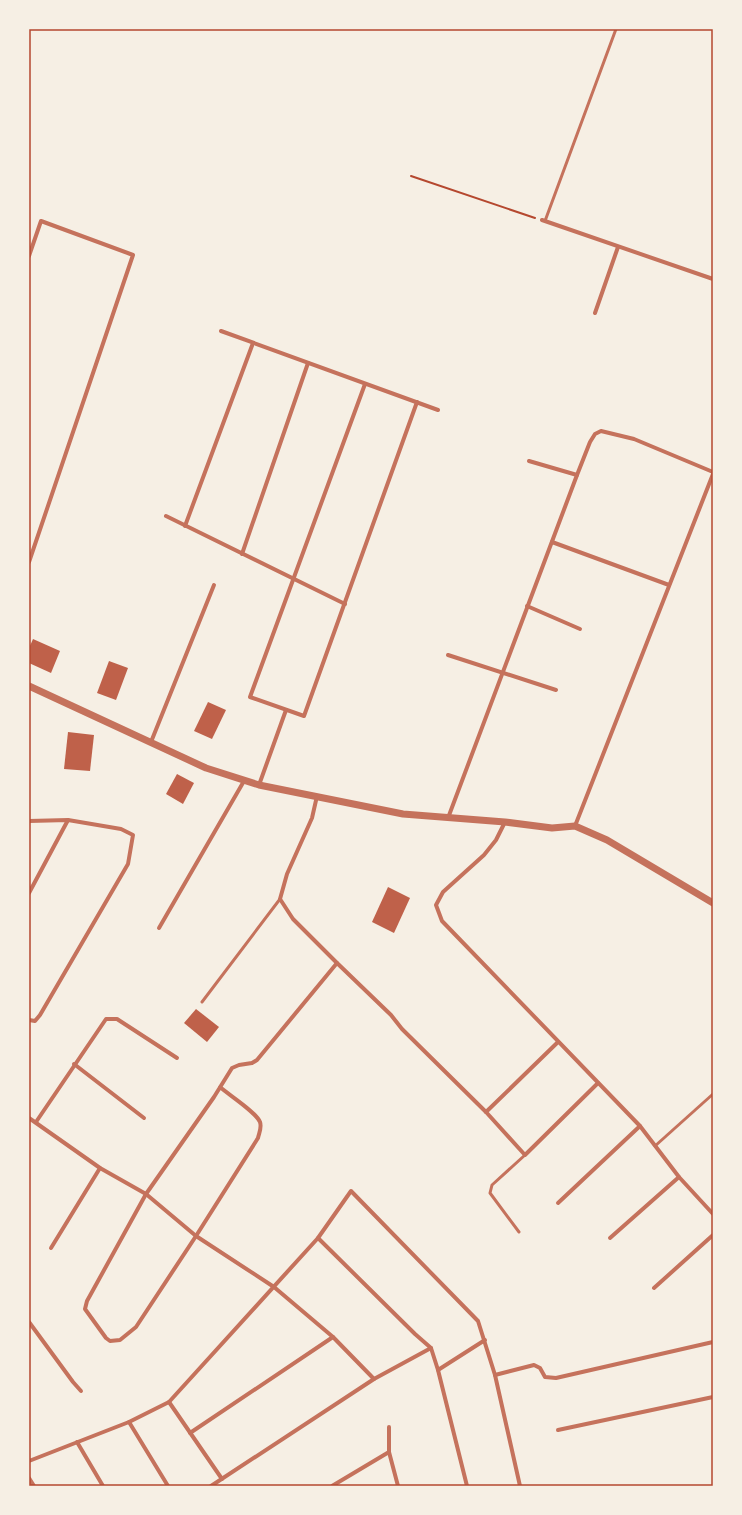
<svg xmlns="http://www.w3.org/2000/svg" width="742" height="1515" font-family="Inter,sans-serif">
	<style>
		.building { fill: #bf614a }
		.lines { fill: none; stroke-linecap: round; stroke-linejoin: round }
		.path { stroke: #b5482f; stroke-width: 2 }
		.service { stroke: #c5725c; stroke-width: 3 }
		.minor { stroke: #c5725c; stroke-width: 4 }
		.tertiary { stroke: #c5725c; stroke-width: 7 }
		.neatline { fill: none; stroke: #b5482f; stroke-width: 1.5 }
	</style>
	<rect width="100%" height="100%" fill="#f6efe4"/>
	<g class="building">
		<polygon points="33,639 60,651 51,673 29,663 29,648"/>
		<polygon points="109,661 128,668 116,700 97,693"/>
		<polygon points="208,702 226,710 212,739 194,731"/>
		<polygon points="68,732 94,735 90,771 64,769"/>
		<polygon points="177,774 194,783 183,804 166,794"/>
		<polygon points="388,887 410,898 394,933 372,922"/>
		<polygon points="196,1009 219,1027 207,1042 184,1023"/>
	</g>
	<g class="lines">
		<polyline class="path" points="411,176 535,218"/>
		<g class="service">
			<polyline points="545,221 616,29"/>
			<polyline points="202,1002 280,899"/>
			<polyline points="655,1146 713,1094"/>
			<polyline points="519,1232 490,1193 492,1185 525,1155"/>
		</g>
		<g class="minor">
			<polyline points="542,220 713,279"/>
			<polyline points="29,256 41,221 133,255 29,562"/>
			<polyline points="595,313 618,247"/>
			<polyline points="221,331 438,410"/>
			<polyline points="365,384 250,697 304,716 417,402"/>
			<polyline points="577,475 590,442 595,434 601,431 634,439 713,472"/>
			<polyline points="166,516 345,604"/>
			<polyline points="185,526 253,343"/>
			<polyline points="552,542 669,585"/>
			<polyline points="242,554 308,363"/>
			<polyline points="527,606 580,629"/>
			<polyline points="448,655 556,690"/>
			<polyline points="151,742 214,585"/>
			<polyline points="259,785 286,710"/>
			<polyline points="317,796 312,818 287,874 280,899 293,919 337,963 391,1015 402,1029 486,1112 525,1155 598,1083"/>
			<polyline points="448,818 577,475 529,461"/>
			<polyline points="29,821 68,820 121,829 133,835 128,864 40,1015 35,1021 29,1020"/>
			<polyline points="505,822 496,840 484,855 443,892 436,905 442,921 640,1126 679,1177 713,1214"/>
			<polyline points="575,826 713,474"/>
			<polyline points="29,893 68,820"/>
			<polyline points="159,928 244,781"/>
			<polyline points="74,1064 144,1118"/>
			<path d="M220,1087C229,1095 256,1112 260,1122C262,1128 259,1133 258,1138L196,1236L136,1327L120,1340L110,1341L106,1338L85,1309L87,1301L146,1194L214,1097L232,1068L239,1065L252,1063L257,1060L337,963"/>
			<polyline points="486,1112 558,1042"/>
			<polyline points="29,1118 100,1168 146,1194 196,1236 274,1287 333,1337 374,1379"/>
			<polyline points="36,1122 106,1019 117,1019 177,1058"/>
			<polyline points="558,1203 640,1126"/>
			<polyline points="318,1238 415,1334 431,1348 438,1370 467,1486"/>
			<polyline points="610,1238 679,1177"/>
			<polyline points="51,1248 100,1168"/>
			<polyline points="654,1288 713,1235"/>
			<polyline points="29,1322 73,1382 81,1391"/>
			<polyline points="438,1370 485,1340"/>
			<polyline points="495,1375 534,1365 540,1368 545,1377 556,1378 713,1342"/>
			<polyline points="169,1402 222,1479"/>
			<polyline points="129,1422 168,1486"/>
			<polyline points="389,1427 389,1452 398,1486"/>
			<polyline points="558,1430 713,1397"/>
			<polyline points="190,1433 333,1337"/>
			<polyline points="77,1442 103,1486"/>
			<polyline points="29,1461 129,1422 169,1402 318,1238 351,1191 478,1321 495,1375 520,1486"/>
			<polyline points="29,1478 34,1486"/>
			<polyline points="211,1486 374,1379 431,1348"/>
			<polyline points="332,1486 389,1452"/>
		</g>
		<polyline class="tertiary" points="29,686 206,768 259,785 403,814 505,822 552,828 575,826 607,840 713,903"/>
	</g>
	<rect width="742" height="1515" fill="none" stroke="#f6efe4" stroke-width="60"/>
	<rect x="30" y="30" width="682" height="1455" class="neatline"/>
</svg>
